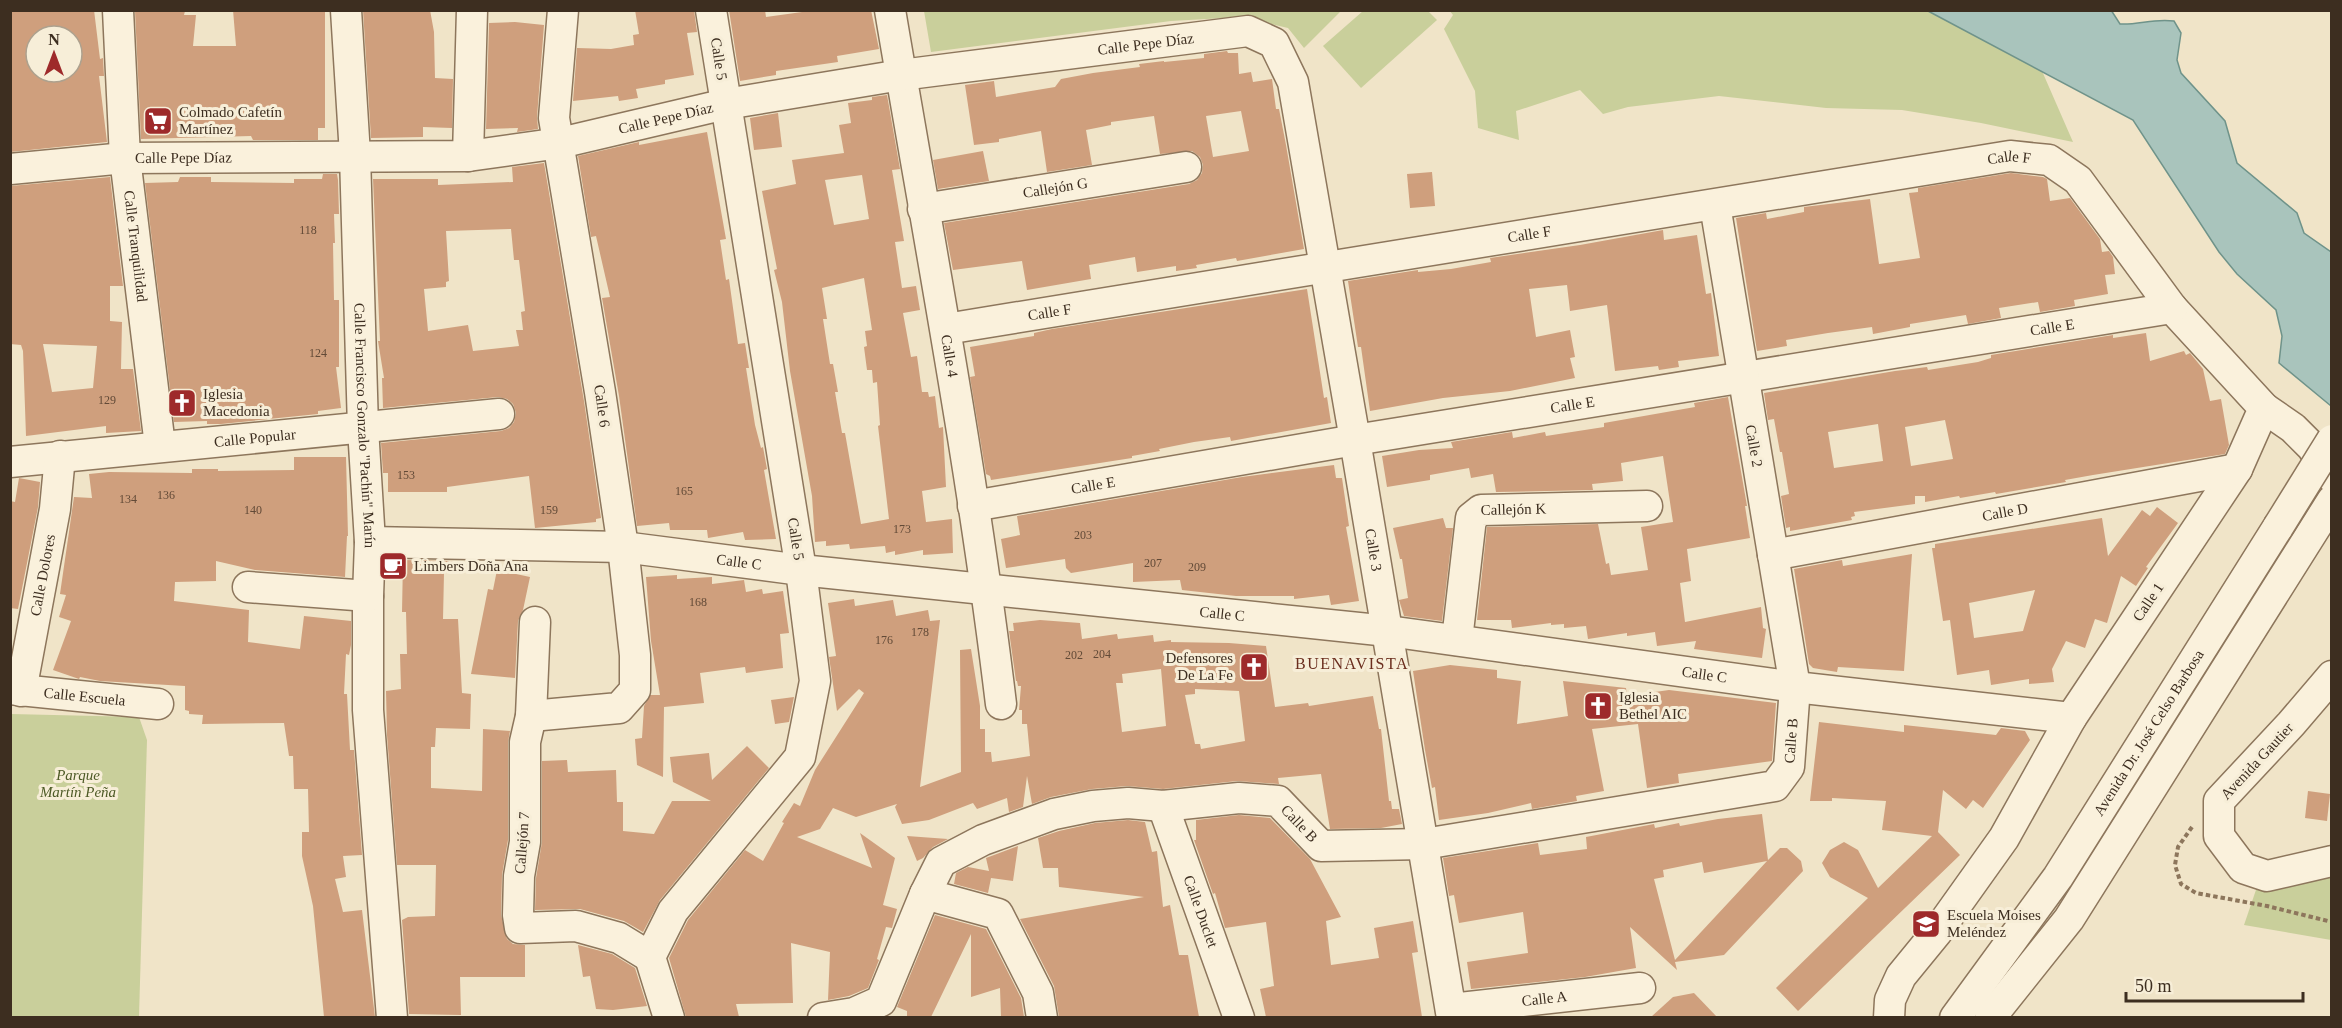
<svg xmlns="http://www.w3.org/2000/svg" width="2342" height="1028" font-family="'Times New Roman',serif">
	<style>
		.green { fill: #c9cf9b }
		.water { fill: #a9c4bc; stroke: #6f938a; stroke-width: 1.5 }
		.building { fill: #cf9f7d; fill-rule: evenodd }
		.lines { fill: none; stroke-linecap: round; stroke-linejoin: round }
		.minor-casing { stroke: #8d765c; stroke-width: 33 }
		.path { stroke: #8d765c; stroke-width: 4; stroke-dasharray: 4.5 3; stroke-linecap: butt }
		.minor { stroke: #faf1dc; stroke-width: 30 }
		.minor-bridge-casing { stroke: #8d765c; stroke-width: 33; stroke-linecap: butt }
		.minor-bridge { stroke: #faf1dc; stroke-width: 30 }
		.labels { text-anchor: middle; stroke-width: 6; stroke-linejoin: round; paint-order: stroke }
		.number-label { font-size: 12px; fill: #624a37 }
		.street-label { font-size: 15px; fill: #3d2e20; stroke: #f7eed8 }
		.poi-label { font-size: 15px; fill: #3d2e20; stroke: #f7eed8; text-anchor: start }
		.park-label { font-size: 15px; font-style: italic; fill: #4d5a26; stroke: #f7eed8 }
		.neighbourhood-label { font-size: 16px; letter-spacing: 1.5px; fill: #6b2e1e; stroke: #f7eed8 }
	</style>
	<rect width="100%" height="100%" fill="#f0e4c8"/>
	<g class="green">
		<polygon points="1449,10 1929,11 2042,71 2073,142 1981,123 1902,110 1826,108 1719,96 1628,107 1603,114 1580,90 1516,111 1519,140 1478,128 1475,91 1444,29 1453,15"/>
		<polygon points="924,11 1341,11 1304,48 1288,28 1242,17 1171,21 931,52"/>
		<polygon points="1363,11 1428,11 1437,20 1361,88 1323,46"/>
		<polygon points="11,714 139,717 147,740 139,1017 11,1017"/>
		<polygon points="2331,870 2331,940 2244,925 2258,884"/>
	</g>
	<path class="water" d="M2111,10L2120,24C2139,25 2154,18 2174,21L2181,33L2177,60L2181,73L2225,121L2237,163L2297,213L2304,233L2331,252V406L2279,363L2282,336L2276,310L2237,274L2219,252L2133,120L1928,11Z"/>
	<g class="building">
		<path d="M10,10H94L100,59L103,58L104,76H99L107,142L10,152ZM36,36H72V72H36Z"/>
		<polygon points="233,10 325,10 325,128 318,128 318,140 253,140 251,136 141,139 135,11 185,11 184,15 196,15 193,46 236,46"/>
		<polygon points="363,10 430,10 434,32 435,78 453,79 452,128 423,127 423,137 371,138"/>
		<polygon points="635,10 694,10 697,32 687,33 694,75 665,80 665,84 636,89 638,98 619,101 618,96 573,101 577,48 611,49 634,45 633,35 639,34"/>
		<polygon points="729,10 765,10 766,17 802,12 801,10 871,10 879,49 837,56 838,62 776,71 776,75 740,81"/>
		<polygon points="515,22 544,25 537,117 538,129 517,132 518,128 486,129 489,23"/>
		<path d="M1227,51L1228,53H1238L1239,74L1251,72L1253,82L1272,79L1276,109H1279L1286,145L1304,249L1237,261L1236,258L1196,265L1197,268L1176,271V266L1137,272L1135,257L1089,265L1091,279L1027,290L1022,261L953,270L944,223L1189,184L1197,180L1202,173L1203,165L1200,157L1192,151L1160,154L1154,116L1111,122V125L1086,130L1092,165L1047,172L1041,131L999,139V142L974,145L965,85L994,81L996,97L1055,87L1061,79L1093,73L1140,67L1139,64L1164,61V62L1204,58V54ZM1241,111L1249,151L1213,157L1206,116Z"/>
		<path d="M887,95L900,169L892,170L904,241L895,242L902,288L916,286L920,310L903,313L911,357L917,356L922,392H928L929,397L935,396L939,428L943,427L946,487L922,491L926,522L952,519L953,553L923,555V550L895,555V551L886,553L885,546L850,549L849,544L826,546V541L815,542L812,496L790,371L782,302L774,270L777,269L762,191L796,184L792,160L844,153L839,125L851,123L848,103L872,100V97ZM862,175L869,219L834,225L825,180ZM864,278L872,330L865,331L867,346L864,347L867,370H872L873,383L877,382L880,425L878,426L889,519L861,524L845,433H842L835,392H838L833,364H830L823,319H827L822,288Z"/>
		<polygon points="778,113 782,147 754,150 750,118"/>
		<polygon points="707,132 726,239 720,240 726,280 729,279 738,344 745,343 749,368 746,368 755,425 761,448 763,447 767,469 764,470 776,539 745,540 743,532 708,538 707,530 670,530 669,523 637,526 619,396 602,298 610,297 596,236 591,237 578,156 639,142 639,145"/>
		<polygon points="983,151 989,181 938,189 933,160"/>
		<path d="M544,163L584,401L601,518L596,519V522L535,528L529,476L447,487V492H388V473H383L381,443L501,431L509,428L514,422L516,413L513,404L507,399L498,397L383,408L382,378H384L378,341H380L373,179H438V185L513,182L512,167ZM511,229L514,260H519L525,311L521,312L523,330H516L519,346L473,351L468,325L428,331L424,289L446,287V282L449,281L446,231Z"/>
		<polygon points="1432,172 1435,206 1410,208 1407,174"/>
		<polygon points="2011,173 2043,177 2047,179 2050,201 2070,198 2100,239 2102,252 2109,251 2113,257 2115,274 2105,275 2108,294 2074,300 2075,306 2040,312 2038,302 1999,308 2001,318 1968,324 1966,315 1910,324 1910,327 1873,334 1872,327 1828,333 1786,340 1787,346 1757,351 1736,218 1766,213 1767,219 1804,212 1804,207 1870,199 1879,264 1920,258 1909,193 1918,192 1918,188"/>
		<polygon points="323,174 337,174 338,180 339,214 334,214 335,243 333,243 334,300 339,300 339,367 336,367 341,408 318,411 318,414 221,424 207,424 207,421 174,422 145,183 178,182 180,177 211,177 211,182 294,183 294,179 322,179"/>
		<path d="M110,177L123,286H110V321L122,322L121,369H133L141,431L106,433V426L26,436L23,351L21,345L10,344V186ZM43,344L97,346L93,388L52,392Z"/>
		<polygon points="1663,230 1664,240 1697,235 1706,294 1711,293 1719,356 1678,361 1679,367 1659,370 1658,366 1615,371 1607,305 1570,311 1567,285 1529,289 1536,337 1570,330 1575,357 1570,358 1575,378 1510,391 1443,398 1370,411 1361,347 1358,347 1348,281 1418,270 1418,272 1451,269 1491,262 1490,258 1580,245"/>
		<polygon points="1307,289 1324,398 1327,397 1331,423 1231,441 1230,437 1194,442 1159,449 1160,451 1132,456 1132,458 991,480 990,476 986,474 970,377 975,376 970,347 1034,336 1034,333 1052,329"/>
		<path d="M2146,333L2150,361L2184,351L2186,355L2190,353L2203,369L2210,401L2221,399L2229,445L2225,454L2093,475L2065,480L2066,482L1996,494L1995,492L1960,498L1959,496L1925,502V496H1915V504L1854,512L1855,516L1851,517L1852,520L1790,531V527L1786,528L1781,496L1789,494L1782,452H1780L1774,419L1768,420L1764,393L1895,371L1927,367L1928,370L1978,362L1991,358V355L2113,335V338ZM1945,420L1953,459L1911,466L1905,427ZM1878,424L1883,461L1834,468L1828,432Z"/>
		<polygon points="1728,397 1747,506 1745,506 1750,538 1687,549 1691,581 1680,583 1685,622 1761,607 1763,628 1766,629 1762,658 1694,649 1696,641 1657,646 1655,632 1627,636 1627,633 1588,639 1586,626 1564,628 1564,624 1551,625 1551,623 1512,628 1511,620 1477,620 1487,527 1598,524 1606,564 1609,563 1611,575 1648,570 1641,527 1673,522 1663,456 1621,463 1623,481 1592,484 1593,490 1496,492 1493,474 1471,478 1469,468 1430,475 1430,480 1387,487 1382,456 1419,450 1453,448 1451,442 1512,432 1513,438 1545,432 1546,436 1604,427 1604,423 1695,407 1694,403"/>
		<polygon points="294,457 346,457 348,536 347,536 345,577 255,570 216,561 216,581 175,582 174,601 249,610 248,642 300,649 304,616 351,621 351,645 349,655 346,654 344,694 347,694 350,750 354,750 362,855 343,856 346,877 335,879 343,912 362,910 375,1017 324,1017 313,906 302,856 302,832 309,832 308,789 294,789 293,756 289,756 284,723 202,724 203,715 189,714 189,711 185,710 185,686 100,681 80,677 79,679 53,670 71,621 59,617 66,595 60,594 74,497 92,498 89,474 109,472 192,473 192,469 218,469 218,471 294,470"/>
		<polygon points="1334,465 1336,478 1342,478 1349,526 1346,527 1359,601 1331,605 1329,595 1294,599 1294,596 1236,596 1182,590 1180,580 1133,582 1133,563 1071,573 1066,568 1065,559 1006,568 1001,539 1020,535 1017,516 1242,477"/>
		<polygon points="19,478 40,482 38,507 18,609 10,608 10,501 15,502"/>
		<path d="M2157,507L2178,523L2146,567L2148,568L2136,586L2121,576L2107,623L2095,619L2085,648L2066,641L2052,669L2054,682L2029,684V679L1991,685L1989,670L1957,675L1950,620L1943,621L1932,548H1935V544L2102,518L2108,556L2142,510L2150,516ZM2035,590L2023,631L1974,638L1969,603Z"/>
		<polygon points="1443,518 1446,528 1453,528 1442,621 1404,616 1399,600 1408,598 1402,559 1400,559 1393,528"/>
		<polygon points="1912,554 1904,671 1838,667 1837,672 1813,668 1809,664 1794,569 1842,560 1843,566"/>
		<polygon points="403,560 455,561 456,572 444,573 443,619 458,619 462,693 471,694 470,729 436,728 435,747 431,747 431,788 482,791 483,729 510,731 508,742 508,840 502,875 501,915 507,939 513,944 525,945 525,977 460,977 461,1015 409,1014 402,920 408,917 435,916 436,865 397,865 387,735 386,691 401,689 400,654 407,654 406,612 402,612"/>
		<polygon points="497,570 530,577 523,610 518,621 515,678 471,674 488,589 493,590"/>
		<polygon points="677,575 677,579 712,577 712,584 744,580 746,592 762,589 763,594 783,591 789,633 780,634 783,668 746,673 745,667 700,673 704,703 664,707 663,777 637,765 635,739 642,738 644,706 650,695 660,695 651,641 646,577"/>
		<path d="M854,599L855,606L893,600L896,616L928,610L930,621L940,620L920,787L961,772L960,650L971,649L980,706V729H985V752H991L992,762L1030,756L1027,724H1022V710H1019L1021,686H1018L1017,681H1016L1009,631H1014L1013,623L1040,620L1080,623L1082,639L1117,634L1118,639L1153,635L1154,642L1171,640V642L1229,643L1266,646L1275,707L1308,703L1309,706L1373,696L1379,729H1381L1389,801H1391L1392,809H1399L1402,824L1381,828L1330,829L1321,774L1278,778L1279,784L1237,781L1163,789L1127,786L1092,789L1051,797L1032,804L1027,776L1023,807L1009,812L1007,798L977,809L973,803L929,820L902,824L895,807L897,804L856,817L833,808L820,829L797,837L872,868L860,833L895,858L883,905L897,909L892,928L886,927L877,959L879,960L868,988L849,996L828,1000L830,952L791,943L793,1003L736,1004L739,1017H686L669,958L688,920L745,850L763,861L784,823L782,822L794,803L800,806L815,770L864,693L859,689L837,711L829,657L836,656L828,603ZM1161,669L1166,726L1122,732L1116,683H1123L1122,674ZM1195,689L1239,691L1245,741L1201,749L1200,744H1195L1185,695L1195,694Z"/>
		<polygon points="1450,665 1497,670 1497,678 1521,681 1517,724 1568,716 1563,681 1626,688 1627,696 1669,690 1776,703 1772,761 1678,774 1679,783 1647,788 1638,724 1592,729 1604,791 1576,796 1577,801 1532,809 1531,803 1488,813 1439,820 1435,787 1432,788 1425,750 1413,671"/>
		<polygon points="794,697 789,722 775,724 771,700"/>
		<polygon points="1819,722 1904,732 1904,725 1996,735 2001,728 2025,731 2030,740 1983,808 1973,800 1966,809 1943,790 1938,832 1960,855 1798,1011 1776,988 1868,898 1830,877 1822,863 1830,850 1844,842 1858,850 1878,888 1932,836 1882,830 1886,801 1832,798 1832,801 1810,801"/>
		<polygon points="747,746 769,768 660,900 643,932 624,921 580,909 535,910 536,878 542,842 542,761 567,760 568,772 616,770 617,802 623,802 623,831 654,834 672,801 711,801 673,782 670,757 709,753 712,780"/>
		<polygon points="2308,791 2330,794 2327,821 2305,818"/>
		<path d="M1762,814L1768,860L1780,848H1787L1801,861L1803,871L1724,955L1675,962L1677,970L1630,927L1636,968L1585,977L1471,989L1467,962L1528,953L1523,912L1459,923L1454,895L1449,896L1443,858L1538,843L1540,855L1587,849L1586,837L1654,824L1655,828L1679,823L1680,826L1718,819ZM1767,861L1755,874L1675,960L1654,879L1664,877L1663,870L1702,862L1704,873Z"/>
		<polygon points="1239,815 1270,818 1310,859 1341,917 1326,921 1331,965 1379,958 1374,928 1413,921 1418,952 1412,953 1422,1017 1266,1017 1260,989 1274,986 1266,922 1225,928 1215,893 1213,894 1194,840 1196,840 1196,820"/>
		<polygon points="1128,820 1145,822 1152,852 1157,851 1163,907 1170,905 1179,955 1188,955 1199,1017 1059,1017 1054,986 1020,919 1144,897 1059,887 1058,868 1043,868 1038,838 1059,831 1095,823"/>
		<polygon points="907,836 948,839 933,847 923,858 917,861"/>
		<polygon points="1018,846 1013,881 991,878 988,893 954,884 956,873 968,867 989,871 986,858"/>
		<polygon points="935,915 986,929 1021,998 1024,1017 1001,1017 1000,988 971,997 971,934 931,1017 907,1017 907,1011 897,1007"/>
		<polygon points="578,945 612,954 635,968 647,1006 613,1010 596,1009 590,976 583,977"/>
		<polygon points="1694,993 1717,1017 1651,1017 1673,997"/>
	</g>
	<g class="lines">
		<g class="minor-casing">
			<g id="minor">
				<path id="s1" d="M118,10L125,158L160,446"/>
				<path id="s2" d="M346,10L355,155L363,428L370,542L368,596V710L392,1018"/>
				<path id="s3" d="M890,10C929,241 973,471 1001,704"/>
				<polyline points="468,156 472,10"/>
				<path id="s4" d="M10,169L125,158L468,156L560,143L726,104L901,75L1248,31L1274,43L1293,82L1355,440L1452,1018"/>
				<path id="s5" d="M923,209L1186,167"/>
				<path id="s6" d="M946,329L2010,156L2049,160L2078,180L2172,308L2264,408L2237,469L2071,718L2004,838L1937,932L1901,976L1890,1000L1889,1018"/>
				<polyline points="2264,408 2293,428 2312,447 2332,477"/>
				<path id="s7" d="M10,462L499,414"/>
				<path id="s8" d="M973,506L1355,440L2172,308"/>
				<path id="s9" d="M370,542L623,547L801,570L1388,631L1795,687L2071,718"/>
				<path id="s10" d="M1773,555L2237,469"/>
				<polyline points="248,587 368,596"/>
				<polyline points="535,622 531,716 525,742 525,842 519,876 518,915 520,928 576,926 619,938 650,957"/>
				<path id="s11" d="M1457,640L1471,518L1481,510L1647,506"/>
				<polyline points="2332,676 2291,724 2219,801 2219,836 2243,868 2267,876 2332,861"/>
				<path id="s12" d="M10,689L158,704"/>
				<path id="s13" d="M21,691L55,509L60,456"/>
				<polyline points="531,716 619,708 635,690 635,655 623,547 600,392 554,118 563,10"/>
				<path id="s14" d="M1163,806L1239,1018"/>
				<polyline points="925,894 998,914 1038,993 1042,1018"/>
				<path id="s15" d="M1451,1009L1640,988"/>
				<polyline points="669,1018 650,957 673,911 800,757 815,681 801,570 711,10"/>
				<path id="s16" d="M823,1018L854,1013L881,1001L925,894L941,862L983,840L1054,814L1093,806L1128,803L1163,806L1239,798L1278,801L1321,846L1424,844L1775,786L1789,767L1795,687L1715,205"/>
				<path id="s17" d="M1955,1018L2058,877L2278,527"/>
				<polyline points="1990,1018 2069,919 2332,501"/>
			</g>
		</g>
		<polyline class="path" points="2192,827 2178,847 2175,865 2181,884 2196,893 2267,906 2332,922"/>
		<use href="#minor" class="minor"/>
		<g class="minor-bridge-casing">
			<polyline id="minor-bridge" points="2278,527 2332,440"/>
		</g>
		<use href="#minor-bridge" class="minor-bridge"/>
	</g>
	<defs>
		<g id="supermarket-square" transform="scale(1.5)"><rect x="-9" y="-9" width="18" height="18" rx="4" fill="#9e2a2b" stroke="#f7eed8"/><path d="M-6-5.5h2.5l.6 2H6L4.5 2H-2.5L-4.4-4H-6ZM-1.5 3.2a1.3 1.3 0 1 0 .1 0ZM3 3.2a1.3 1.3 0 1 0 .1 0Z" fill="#fff"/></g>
		<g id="church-square" transform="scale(1.5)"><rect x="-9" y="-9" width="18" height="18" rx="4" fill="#9e2a2b" stroke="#f7eed8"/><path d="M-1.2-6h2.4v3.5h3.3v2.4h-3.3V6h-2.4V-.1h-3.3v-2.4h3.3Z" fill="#fff"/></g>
		<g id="cafe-square" transform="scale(1.5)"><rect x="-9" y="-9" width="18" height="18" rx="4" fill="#9e2a2b" stroke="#f7eed8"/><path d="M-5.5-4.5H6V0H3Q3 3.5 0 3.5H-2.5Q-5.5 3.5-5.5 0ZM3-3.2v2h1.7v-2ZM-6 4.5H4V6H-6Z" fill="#fff"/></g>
		<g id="school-square" transform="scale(1.5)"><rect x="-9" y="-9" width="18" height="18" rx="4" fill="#9e2a2b" stroke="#f7eed8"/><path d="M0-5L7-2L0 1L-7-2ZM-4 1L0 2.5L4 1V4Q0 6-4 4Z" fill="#fff"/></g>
	</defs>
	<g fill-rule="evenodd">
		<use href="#supermarket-square" x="158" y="121"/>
		<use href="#church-square" x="182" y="403"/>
		<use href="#cafe-square" x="393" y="566"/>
		<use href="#church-square" x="1254" y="667"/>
		<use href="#church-square" x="1598" y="706"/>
		<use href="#school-square" x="1926" y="924"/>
	</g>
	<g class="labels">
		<g class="number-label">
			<text x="308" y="234">118</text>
			<text x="318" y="357">124</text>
			<text x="107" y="404">129</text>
			<text x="406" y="479">153</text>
			<text x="684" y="495">165</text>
			<text x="166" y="499">136</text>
			<text x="128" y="503">134</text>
			<text x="253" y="514">140</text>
			<text x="549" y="514">159</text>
			<text x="902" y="533">173</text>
			<text x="1083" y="539">203</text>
			<text x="1153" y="567">207</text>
			<text x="1197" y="571">209</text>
			<text x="698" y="606">168</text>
			<text x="920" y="636">178</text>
			<text x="884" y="644">176</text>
			<text x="1102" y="658">204</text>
			<text x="1074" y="659">202</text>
		</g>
		<g class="street-label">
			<text dy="5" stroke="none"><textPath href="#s4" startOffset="1146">Calle Pepe Díaz</textPath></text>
			<text transform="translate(719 59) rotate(81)" y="5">Calle 5</text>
			<text dy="5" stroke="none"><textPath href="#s4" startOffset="660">Calle Pepe Díaz</textPath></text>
			<text dy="5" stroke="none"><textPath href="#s4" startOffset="174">Calle Pepe Díaz</textPath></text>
			<text dy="5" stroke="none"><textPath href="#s6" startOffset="1077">Calle F</textPath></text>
			<text dy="5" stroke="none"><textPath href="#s5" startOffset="134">Callejón G</textPath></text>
			<text dy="5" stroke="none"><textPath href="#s6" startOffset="591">Calle F</textPath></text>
			<text dy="5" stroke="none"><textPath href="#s1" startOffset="237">Calle Tranquilidad</textPath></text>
			<text dy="5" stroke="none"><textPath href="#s6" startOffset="105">Calle F</textPath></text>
			<text dy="5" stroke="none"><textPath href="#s8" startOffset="1094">Calle E</textPath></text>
			<text dy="5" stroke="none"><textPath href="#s3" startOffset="351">Calle 4</textPath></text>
			<text dy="5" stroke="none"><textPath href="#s8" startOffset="608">Calle E</textPath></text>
			<text transform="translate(602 406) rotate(82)" y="5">Calle 6</text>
			<text dy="5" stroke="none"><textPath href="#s2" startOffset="416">Calle Francisco Gonzalo "Pachín" Marín</textPath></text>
			<text dy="5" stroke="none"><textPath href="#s7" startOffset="246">Calle Popular</textPath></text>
			<text transform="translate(1754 446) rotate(80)" y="5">Calle 2</text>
			<text dy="5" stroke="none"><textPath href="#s8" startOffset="122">Calle E</textPath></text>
			<text dy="5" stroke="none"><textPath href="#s11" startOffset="168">Callejón K</textPath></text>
			<text dy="5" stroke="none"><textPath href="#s10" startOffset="236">Calle D</textPath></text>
			<text transform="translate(796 539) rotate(81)" y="5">Calle 5</text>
			<text dy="5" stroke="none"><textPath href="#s4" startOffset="1796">Calle 3</textPath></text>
			<text dy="5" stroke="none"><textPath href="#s9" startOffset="370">Calle C</textPath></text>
			<text dy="5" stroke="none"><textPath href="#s13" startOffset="118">Calle Dolores</textPath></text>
			<text transform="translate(2148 602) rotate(-56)" y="5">Calle 1</text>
			<text dy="5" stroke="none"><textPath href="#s9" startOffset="856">Calle C</textPath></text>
			<text dy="5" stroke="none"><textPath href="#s9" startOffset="1342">Calle C</textPath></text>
			<text dy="5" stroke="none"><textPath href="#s12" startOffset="75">Calle Escuela</textPath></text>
			<text dy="5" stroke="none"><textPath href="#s17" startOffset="345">Avenida Dr. José Celso Barbosa</textPath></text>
			<text dy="5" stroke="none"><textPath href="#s16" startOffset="1132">Calle B</textPath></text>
			<text transform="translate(2257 761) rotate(-47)" y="5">Avenida Gautier</text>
			<text dy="5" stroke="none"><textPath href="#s16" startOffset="592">Calle B</textPath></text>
			<text transform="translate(522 843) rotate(-86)" y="5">Callejón 7</text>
			<text dy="5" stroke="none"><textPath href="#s14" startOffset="112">Calle Duclet</textPath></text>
			<text dy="5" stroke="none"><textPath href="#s15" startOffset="94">Calle A</textPath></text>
		</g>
		<g class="poi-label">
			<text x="179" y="117">Colmado Cafetín<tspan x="179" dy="17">Martínez</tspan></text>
			<text x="203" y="399">Iglesia<tspan x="203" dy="17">Macedonia</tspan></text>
			<text x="414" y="571">Limbers Doña Ana</text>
			<text x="1233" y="663" text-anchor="end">Defensores<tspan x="1233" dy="17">De La Fe</tspan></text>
			<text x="1619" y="702">Iglesia<tspan x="1619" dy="17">Bethel AIC</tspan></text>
			<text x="1947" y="920">Escuela Moises<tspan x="1947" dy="17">Meléndez</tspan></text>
		</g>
		<g class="park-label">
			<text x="78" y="780">Parque<tspan x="78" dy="17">Martín Peña</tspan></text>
		</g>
		<g class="neighbourhood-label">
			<text x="1352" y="669">BUENAVISTA</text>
		</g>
	</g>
	<rect width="2342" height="1028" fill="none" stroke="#3d2e20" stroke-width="24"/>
	<g transform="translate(54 54)"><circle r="28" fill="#f7eed8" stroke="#ada18e" stroke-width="1.5"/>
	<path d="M0-4.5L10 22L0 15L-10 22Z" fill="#9e2a2b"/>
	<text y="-9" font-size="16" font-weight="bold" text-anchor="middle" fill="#3d2e20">N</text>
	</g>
	<path d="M2126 992v9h177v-9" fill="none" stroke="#3d2e20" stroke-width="3"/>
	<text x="2135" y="992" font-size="18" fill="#3d2e20" stroke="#f7eed8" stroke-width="4.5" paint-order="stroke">50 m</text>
</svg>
